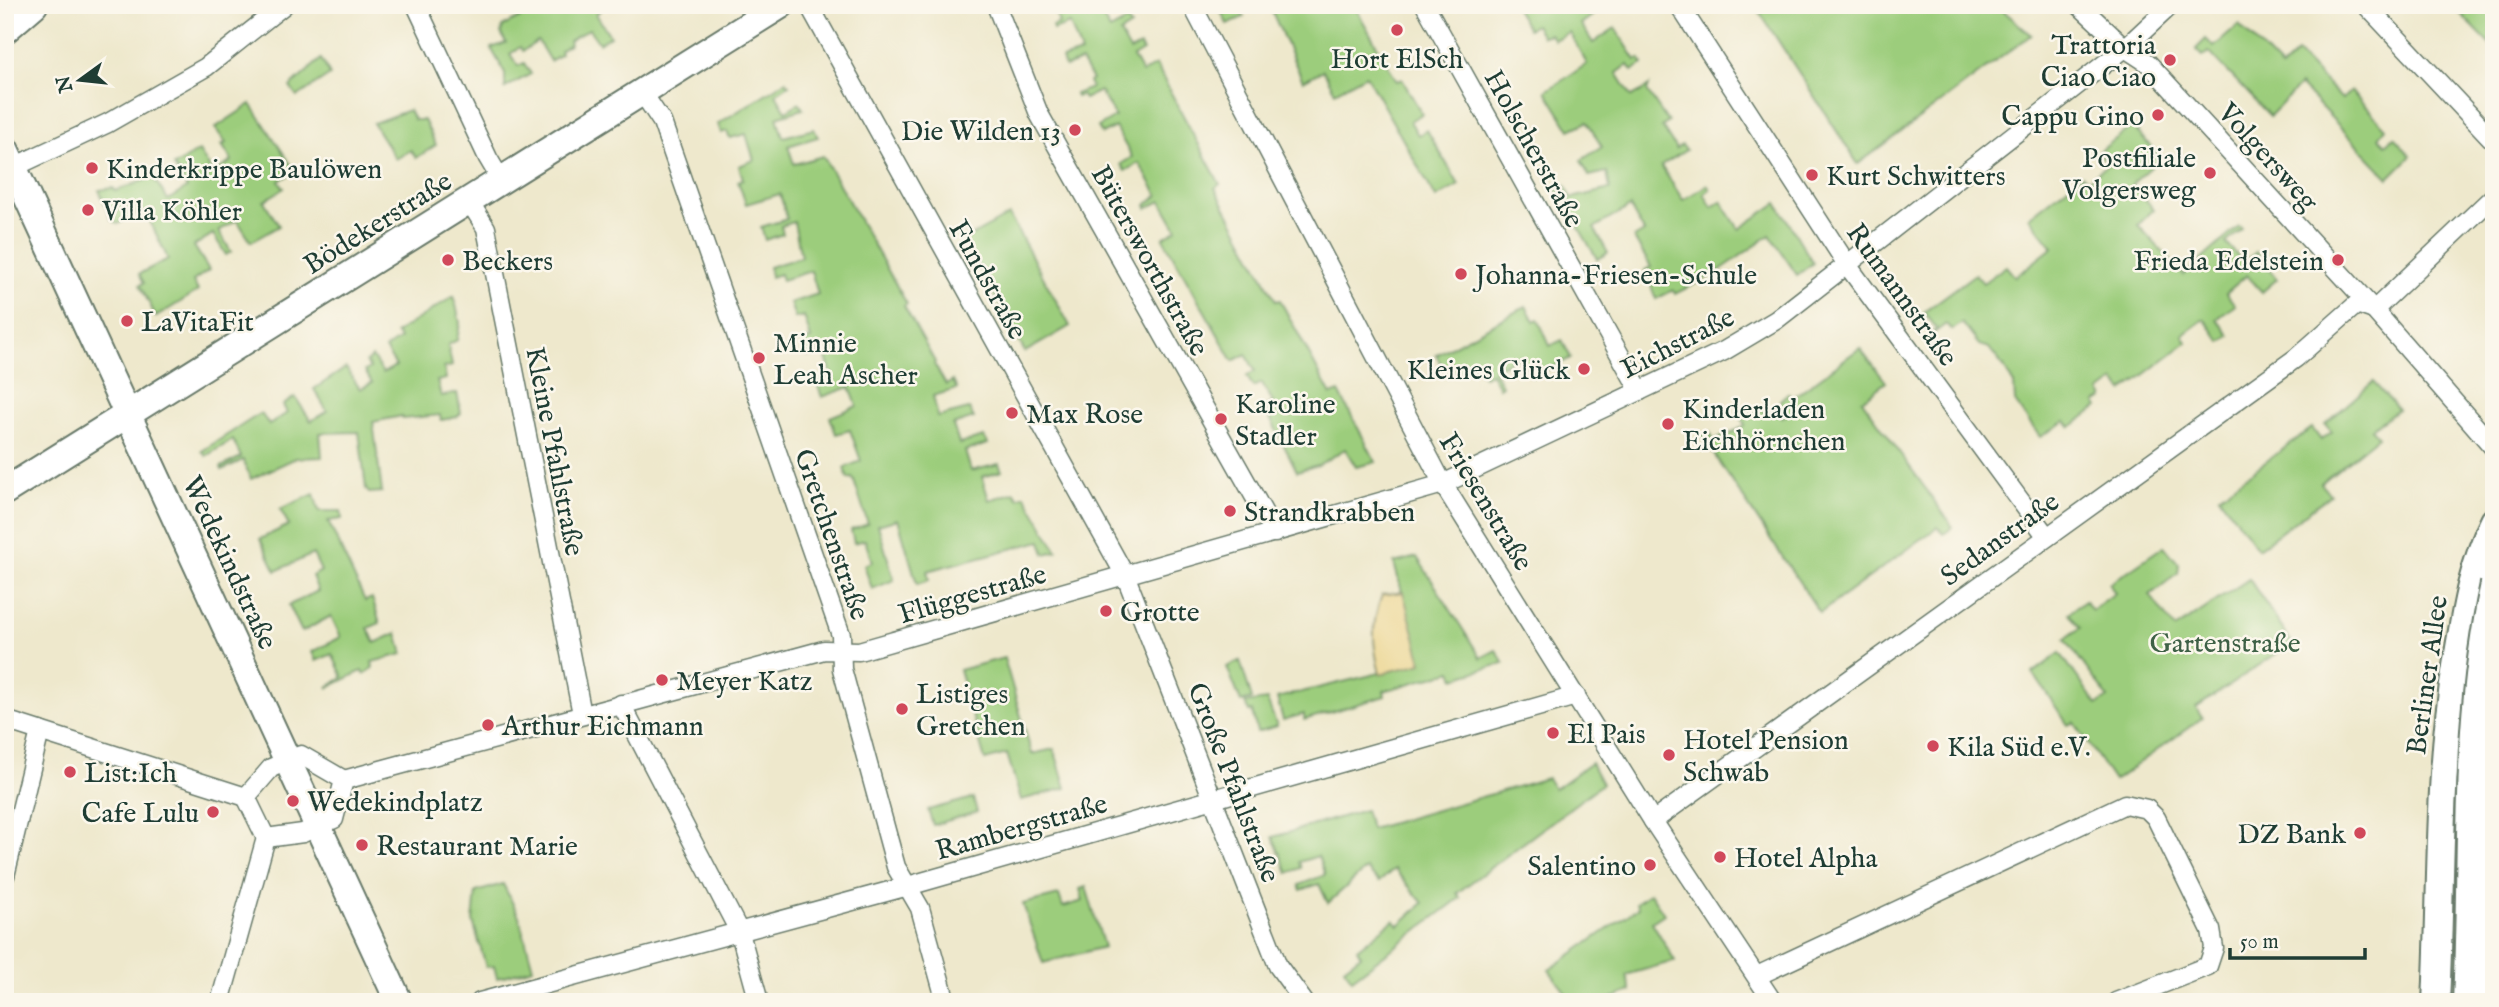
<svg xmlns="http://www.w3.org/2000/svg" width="2499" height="1007" font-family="'IM FELL English',serif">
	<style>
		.green { fill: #9ccd7c; stroke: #5e8558; stroke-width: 2 }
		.sand { fill: #eeda9e; stroke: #868c69; stroke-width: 2 }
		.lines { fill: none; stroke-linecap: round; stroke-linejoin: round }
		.street-casing { stroke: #677969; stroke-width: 21 }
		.secondary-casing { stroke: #677969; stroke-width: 30 }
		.street { stroke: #fff; stroke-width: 18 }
		.secondary { stroke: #fff; stroke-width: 26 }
		.secondary-bridge-casing { stroke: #677969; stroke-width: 30; stroke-linecap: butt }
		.secondary-bridge { stroke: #fff; stroke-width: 26 }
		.poi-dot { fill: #d1495b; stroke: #fbf7ec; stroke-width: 2.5 }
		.labels { text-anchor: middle; stroke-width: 5; stroke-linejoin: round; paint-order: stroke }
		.poi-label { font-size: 28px; fill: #1f3d34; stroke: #fbf7ec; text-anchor: start }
		.street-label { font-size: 28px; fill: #1f3d34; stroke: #fbf7ec }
		.park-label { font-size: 28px; fill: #3e6146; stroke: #fbf7ec }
	</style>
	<rect width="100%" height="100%" fill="#fbf7ec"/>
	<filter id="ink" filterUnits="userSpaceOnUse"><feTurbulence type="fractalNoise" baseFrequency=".0143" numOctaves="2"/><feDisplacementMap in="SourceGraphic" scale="14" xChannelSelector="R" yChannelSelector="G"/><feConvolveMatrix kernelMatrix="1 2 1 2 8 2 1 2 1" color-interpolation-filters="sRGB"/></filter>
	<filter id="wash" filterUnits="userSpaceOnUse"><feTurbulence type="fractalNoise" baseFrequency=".00686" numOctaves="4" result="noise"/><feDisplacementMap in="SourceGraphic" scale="28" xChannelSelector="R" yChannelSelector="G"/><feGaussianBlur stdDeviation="1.57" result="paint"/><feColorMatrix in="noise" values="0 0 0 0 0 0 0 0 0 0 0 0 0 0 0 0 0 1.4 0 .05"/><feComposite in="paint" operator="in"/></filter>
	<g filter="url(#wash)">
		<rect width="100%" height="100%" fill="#eee8cc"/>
		<g class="green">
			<polygon points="514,5 606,5 596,14 610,36 599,43 589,29 569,41 570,44 560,51 561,54 550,61 538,41 523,51 520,47 510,54 518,66 524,63 531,74 505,88 505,73 491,48 506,43 501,33 503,26 520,18"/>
			<polygon points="1053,5 1096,5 1110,30 1127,21 1131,26 1120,33 1130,51 1140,46 1143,51 1133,57 1142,73 1156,65 1220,184 1215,188 1276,301 1280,300 1331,395 1339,392 1376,462 1356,467 1345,449 1318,465 1297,471 1265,408 1273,402 1262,383 1253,387 1247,376 1255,371 1246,354 1233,361 1163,238 1177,229 1161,201 1147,208 1146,205 1158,195 1139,163 1125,171 1121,164 1132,157 1115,127 1102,134 1098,127 1115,117 1100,91 1084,99 1081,95 1076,97 1075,94 1091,88 1089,82 1092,80 1081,61 1065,67 1062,59 1081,53 1070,24 1053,30 1052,26 1059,23"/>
			<polygon points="1218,5 1239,5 1244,17 1227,24"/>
			<polygon points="1269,5 1354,5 1397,81 1402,79 1422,114 1410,121 1418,135 1427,130 1459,185 1436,198 1366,75 1335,92 1323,70 1303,81"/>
			<polygon points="1514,5 1606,5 1581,24 1593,43 1615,28 1636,60 1639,58 1643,64 1632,71 1628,65 1617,73 1632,97 1649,86 1647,91 1668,122 1662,127 1676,149 1682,145 1686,150 1661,166 1683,200 1707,185 1710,189 1704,194 1712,207 1721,201 1739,229 1777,203 1813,263 1797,275 1770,235 1715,274 1675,294 1673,290 1656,299 1645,270 1651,267 1634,238 1644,232 1630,207 1594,228 1608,253 1597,259 1557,190 1565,185 1572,198 1610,189 1607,172 1589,176 1581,160 1602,147 1587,122 1570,130 1546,91 1587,64 1569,32 1554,40 1550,34 1542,36 1535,25 1528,29"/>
			<polygon points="1755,5 1957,5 1969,15 1978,5 1997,5 2031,35 1858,164"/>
			<polygon points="2452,5 2494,5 2494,48"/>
			<polygon points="2239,25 2281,68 2297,53 2342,99 2351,91 2386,128 2379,137 2386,144 2394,137 2411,156 2389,178 2300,85 2270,116 2209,52 2203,56 2196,49 2206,39 2214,47"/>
			<polygon points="321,59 330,75 297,97 290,87"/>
			<polygon points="786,81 789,85 776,94 786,111 799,103 803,109 777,117 783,137 814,129 818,137 788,146 794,164 823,156 907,304 904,306 935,362 934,364 946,385 953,381 957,389 933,396 938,417 969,409 974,418 953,425 959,444 984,437 988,444 965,451 971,471 999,464 1002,471 982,477 989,500 1015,492 1018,498 1025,495 1057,551 1045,554 1041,541 927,571 929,580 917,584 898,519 878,525 894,580 872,589 864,565 872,562 865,540 854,543 851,530 868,524 853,478 848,479 844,468 861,461 850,430 836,434 830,417 857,406 850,387 822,397 816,381 832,375 824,352 807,357 803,342 811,339 804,316 795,318 790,303 818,294 811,271 782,280 780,274 771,277 769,267 801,257 794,222 781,226 783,234 765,240 761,227 787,219 780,194 746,204 738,181 743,179 739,166 754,160 746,134 730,138 727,131 721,133 718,124"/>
			<polygon points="251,104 295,171 279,181 284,188 264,201 279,226 251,242 237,220 219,231 231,252 226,255 213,234 194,246 209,270 193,281 198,291 156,317 140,285 144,283 139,274 168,259 149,219 146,220 141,210 118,224 111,219 99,190 113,188 116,191 153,177 168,200 187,188 174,166 199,151 213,173 232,161 222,145 226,143 215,128"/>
			<polygon points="409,110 414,120 424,120 436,145 416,158 411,150 396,159 373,123"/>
			<polygon points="2132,126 2161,158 2132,184 2154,209 2138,225 2184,275 2239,226 2242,229 2226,243 2244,263 2256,252 2277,279 2262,292 2247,275 2226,293 2235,305 2217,319 2230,336 2221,342 2204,319 2183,335 2187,342 2123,391 2115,381 2100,392 2104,398 2096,403 2098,407 2071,427 2066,421 2040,437 2015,402 2014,384 2003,366 1989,348 1979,345 1962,323 1952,330 1946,324 1922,342 1937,329 1924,312 1975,274 1983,283 2006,266 2015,277 2053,247 2029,217 2082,175 2088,180 2108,164 2099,152"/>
			<polygon points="1009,215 1070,326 1025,352 964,240"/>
			<polygon points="454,296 460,323 457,340 448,345 452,366 444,368 446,379 437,381 441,396 457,393 461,413 457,417 441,420 440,415 403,419 402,416 373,422 382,492 369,493 366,489 359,432 320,433 322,457 296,458 251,479 243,460 222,470 221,467 241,457 233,440 206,456 202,451 261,413 269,425 287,413 283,405 295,397 311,421 327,411 314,389 346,368 360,389 372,383 365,371 370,368 366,362 372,357 383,373 396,366 385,349 400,339 396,333"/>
			<polygon points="1526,306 1534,321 1538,319 1550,346 1562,340 1571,358 1532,377 1520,356 1494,369 1502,386 1499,388 1491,373 1483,376 1476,364 1448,377 1436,355"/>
			<polygon points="1860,348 1886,382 1862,400 1953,527 1944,534 1938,527 1820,613 1701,435 1710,433 1714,441 1745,426 1741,417 1762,407 1765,415 1777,410 1781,417 1786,415 1780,400 1788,393 1792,398"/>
			<polygon points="2373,382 2398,409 2371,429 2378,437 2321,483 2330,495 2258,549 2219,496 2312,428 2321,440 2332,432 2325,424"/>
			<polygon points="314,494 319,511 341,511 342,519 328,521 365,601 372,598 380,623 368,628 375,643 397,633 403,654 372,662 373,668 364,674 362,671 327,688 343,677 332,654 316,661 312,652 341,637 331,616 302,632 289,605 318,591 312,576 321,571 313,554 276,571 260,539 289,525 280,509"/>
			<polygon points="2164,546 2179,564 2178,573 2150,595 2175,629 2249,579 2292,643 2196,708 2202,718 2114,781 2074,722 2068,725 2033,673 2060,653 2097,705 2108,698 2065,639 2080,628 2069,613 2085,601 2092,610 2115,593 2109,584"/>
			<polygon points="1417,557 1481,658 1496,650 1504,663 1455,678 1452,671 1384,691 1385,696 1304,720 1304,714 1283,720 1277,698 1421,663 1394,563"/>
			<polygon points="1004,658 1032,754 1054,749 1066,788 1021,800 1007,754 985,760 959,670"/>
			<polygon points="1240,661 1252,699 1241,702 1227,667"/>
			<polygon points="1267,700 1277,726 1257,732 1252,711 1249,712 1245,703"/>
			<polygon points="1591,763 1602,784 1457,893 1460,898 1352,979 1344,968 1361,955 1357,949 1394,920 1399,925 1423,903 1394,869 1379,882 1366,869 1328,903 1319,884 1301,890 1299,885 1325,875 1318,856 1299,862 1301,868 1288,873 1273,837 1365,810 1371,829 1547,778 1554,789"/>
			<polygon points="973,798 977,812 933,825 928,810"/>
			<polygon points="503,884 519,916 533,968 497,978 494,966 486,967 473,921 476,892"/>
			<polygon points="1086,887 1104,947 1043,963 1023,904 1059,895 1063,907 1083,901 1080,889"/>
			<polygon points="1650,893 1664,914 1652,922 1675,961 1626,975 1631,991 1602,1002 1554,1002 1566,993 1549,970 1638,908 1636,903"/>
		</g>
		<path class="sand" d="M1403,592L1422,663L1380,674C1372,642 1371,624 1382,595Z"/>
	</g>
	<g filter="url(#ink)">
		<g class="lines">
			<g class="street-casing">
				<g id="street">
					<polyline points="416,5 488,158 501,180"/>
					<polyline points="809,5 1126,577 1278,966 1304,1002"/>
					<polyline points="996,5 1039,114 1275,533"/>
					<polyline points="1192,5 1443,484 1653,821 1773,1002"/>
					<polyline points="1425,5 1640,391"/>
					<polyline points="1679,5 1848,266 2047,537"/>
					<polyline points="2079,5 2125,48 2148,63 2374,310 2494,448"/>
					<polyline points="2366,5 2494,141"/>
					<polyline points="642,92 662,122 841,635 842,669 896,867 920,908 946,1002"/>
					<polyline points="14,167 108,123 206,67 284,5"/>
					<polyline points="469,201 486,228 582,714"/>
					<polyline points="2374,310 2494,196"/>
					<polyline points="621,704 740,933 759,1002"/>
					<polyline points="5,720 246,797"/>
					<polygon points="301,755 344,780 334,819 303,833 266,838 246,797 271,768"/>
					<polyline points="344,780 824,650 859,651 1443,484 1724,351 1776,320 2125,48 2171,5"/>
					<polyline points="1653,821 2296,358 2357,304 2374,310"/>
					<polyline points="5,876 40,731"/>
					<polyline points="1757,976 2125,804 2147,809 2156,818 2211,930 2214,948 2208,966 2116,1002"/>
					<polyline points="220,1002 266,838"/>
					<polyline points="480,1002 908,886 1576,696"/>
				</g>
			</g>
			<g class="secondary-casing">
				<g id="secondary">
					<polyline points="5,30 34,5"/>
					<polyline points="5,149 399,1002"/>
					<polyline points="5,491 781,5"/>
					<path d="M2436,1002C2442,887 2437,773 2457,660C2465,612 2472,565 2494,521"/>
				</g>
			</g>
			<use href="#street" class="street"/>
			<use href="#secondary" class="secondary"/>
			<g class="secondary-bridge-casing">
				<g id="secondary-bridge">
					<path d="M2466,1002C2473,858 2463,726 2494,584"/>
					<polyline points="2489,1002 2494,728"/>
				</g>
			</g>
			<use href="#secondary-bridge" class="secondary-bridge"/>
		</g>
	</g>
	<g class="poi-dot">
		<circle cx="1397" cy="30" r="7"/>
		<circle cx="2170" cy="60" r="7"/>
		<circle cx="2158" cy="115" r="7"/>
		<circle cx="1075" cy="130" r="7"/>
		<circle cx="92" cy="168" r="7"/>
		<circle cx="2210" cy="173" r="7"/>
		<circle cx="1812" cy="175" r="7"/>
		<circle cx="88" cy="210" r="7"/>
		<circle cx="448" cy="260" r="7"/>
		<circle cx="2338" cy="260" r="7"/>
		<circle cx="1461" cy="274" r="7"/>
		<circle cx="127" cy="321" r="7"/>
		<circle cx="759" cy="358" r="7"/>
		<circle cx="1584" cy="369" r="7"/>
		<circle cx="1012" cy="413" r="7"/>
		<circle cx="1221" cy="419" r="7"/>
		<circle cx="1668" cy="424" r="7"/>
		<circle cx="1230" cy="511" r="7"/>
		<circle cx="1106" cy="611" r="7"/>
		<circle cx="662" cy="680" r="7"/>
		<circle cx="902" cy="709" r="7"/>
		<circle cx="488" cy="725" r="7"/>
		<circle cx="1553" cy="733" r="7"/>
		<circle cx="1933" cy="746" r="7"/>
		<circle cx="1669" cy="755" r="7"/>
		<circle cx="70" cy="772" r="7"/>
		<circle cx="293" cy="801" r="7"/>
		<circle cx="213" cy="812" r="7"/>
		<circle cx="2360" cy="833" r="7"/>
		<circle cx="362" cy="845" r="7"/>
		<circle cx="1720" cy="857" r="7"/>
		<circle cx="1650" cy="865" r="7"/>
	</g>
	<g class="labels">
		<g class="poi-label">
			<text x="2156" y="54" text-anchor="end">Trattoria<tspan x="2156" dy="32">Ciao Ciao</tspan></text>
			<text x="1397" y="68" text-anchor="middle">Hort ElSch</text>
			<text x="2144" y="125" text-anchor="end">Cappu Gino</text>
			<text x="1061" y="140" text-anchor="end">Die Wilden 13</text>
			<text x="2196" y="167" text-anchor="end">Postfiliale<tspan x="2196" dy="32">Volgersweg</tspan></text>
			<text x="106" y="178">Kinderkrippe Baulöwen</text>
			<text x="1826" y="185">Kurt Schwitters</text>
			<text x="102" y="220">Villa Köhler</text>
			<text x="462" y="270">Beckers</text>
			<text x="2324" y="270" text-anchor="end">Frieda Edelstein</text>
			<text x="1475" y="284">Johanna-Friesen-Schule</text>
			<text x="141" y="331">LaVitaFit</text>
			<text x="773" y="352">Minnie<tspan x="773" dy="32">Leah Ascher</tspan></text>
			<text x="1570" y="379" text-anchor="end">Kleines Glück</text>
			<text x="1235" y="413">Karoline<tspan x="1235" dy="32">Stadler</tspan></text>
			<text x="1682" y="418">Kinderladen<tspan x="1682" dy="32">Eichhörnchen</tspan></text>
			<text x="1026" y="423">Max Rose</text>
			<text x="1244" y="521">Strandkrabben</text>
			<text x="1120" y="621">Grotte</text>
			<text x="676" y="690">Meyer Katz</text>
			<text x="916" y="703">Listiges<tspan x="916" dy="32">Gretchen</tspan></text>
			<text x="502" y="735">Arthur Eichmann</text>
			<text x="1567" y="743">El Pais</text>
			<text x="1683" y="749">Hotel Pension<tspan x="1683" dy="32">Schwab</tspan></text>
			<text x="1947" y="756">Kila Süd e.V.</text>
			<text x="84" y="782">List:Ich</text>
			<text x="307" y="811">Wedekindplatz</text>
			<text x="199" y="822" text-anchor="end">Cafe Lulu</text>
			<text x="2346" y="843" text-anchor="end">DZ Bank</text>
			<text x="376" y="855">Restaurant Marie</text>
			<text x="1734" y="867">Hotel Alpha</text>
			<text x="1636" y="875" text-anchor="end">Salentino</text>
		</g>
		<g class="street-label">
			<text transform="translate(1535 148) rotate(61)" y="10">Holscherstraße</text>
			<text transform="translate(2269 156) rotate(48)" y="10">Volgersweg</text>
			<text transform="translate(377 222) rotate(-32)" y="10">Bödekerstraße</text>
			<text transform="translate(1151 260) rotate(61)" y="10">Bütersworthstraße</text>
			<text transform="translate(989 279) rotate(61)" y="10">Fundstraße</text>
			<text transform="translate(1903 294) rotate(54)" y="10">Rumannstraße</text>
			<text transform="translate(1677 342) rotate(-27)" y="10">Eichstraße</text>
			<text transform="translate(556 451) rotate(79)" y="10">Kleine Pfahlstraße</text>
			<text transform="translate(1487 501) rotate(59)" y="10">Friesenstraße</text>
			<text transform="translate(833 534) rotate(71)" y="10">Gretchenstraße</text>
			<text transform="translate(1999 538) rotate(-36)" y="10">Sedanstraße</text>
			<text transform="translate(231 562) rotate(65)" y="10">Wedekindstraße</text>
			<text transform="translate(972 593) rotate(-16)" y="10">Flüggestraße</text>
			<text transform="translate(2426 675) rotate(-82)" y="10">Berliner Allee</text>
			<text transform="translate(1235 782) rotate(69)" y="10">Große Pfahlstraße</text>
			<text transform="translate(1021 826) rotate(-16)" y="10">Rambergstraße</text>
		</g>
		<g class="park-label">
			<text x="2225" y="652">Gartenstraße</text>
		</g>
	</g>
	<rect width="2499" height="1007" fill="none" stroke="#fbf7ec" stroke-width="28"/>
	<g transform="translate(80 80) rotate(255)" stroke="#fbf7ec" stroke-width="5" paint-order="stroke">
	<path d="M0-5L12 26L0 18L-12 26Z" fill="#1f3d34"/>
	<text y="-10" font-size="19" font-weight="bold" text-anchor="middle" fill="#1f3d34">N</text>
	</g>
	<path d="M2230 948v10h135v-10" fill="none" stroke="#1f3d34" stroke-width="3.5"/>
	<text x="2240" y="948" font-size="21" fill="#1f3d34" stroke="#fbf7ec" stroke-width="5" paint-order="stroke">50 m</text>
</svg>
